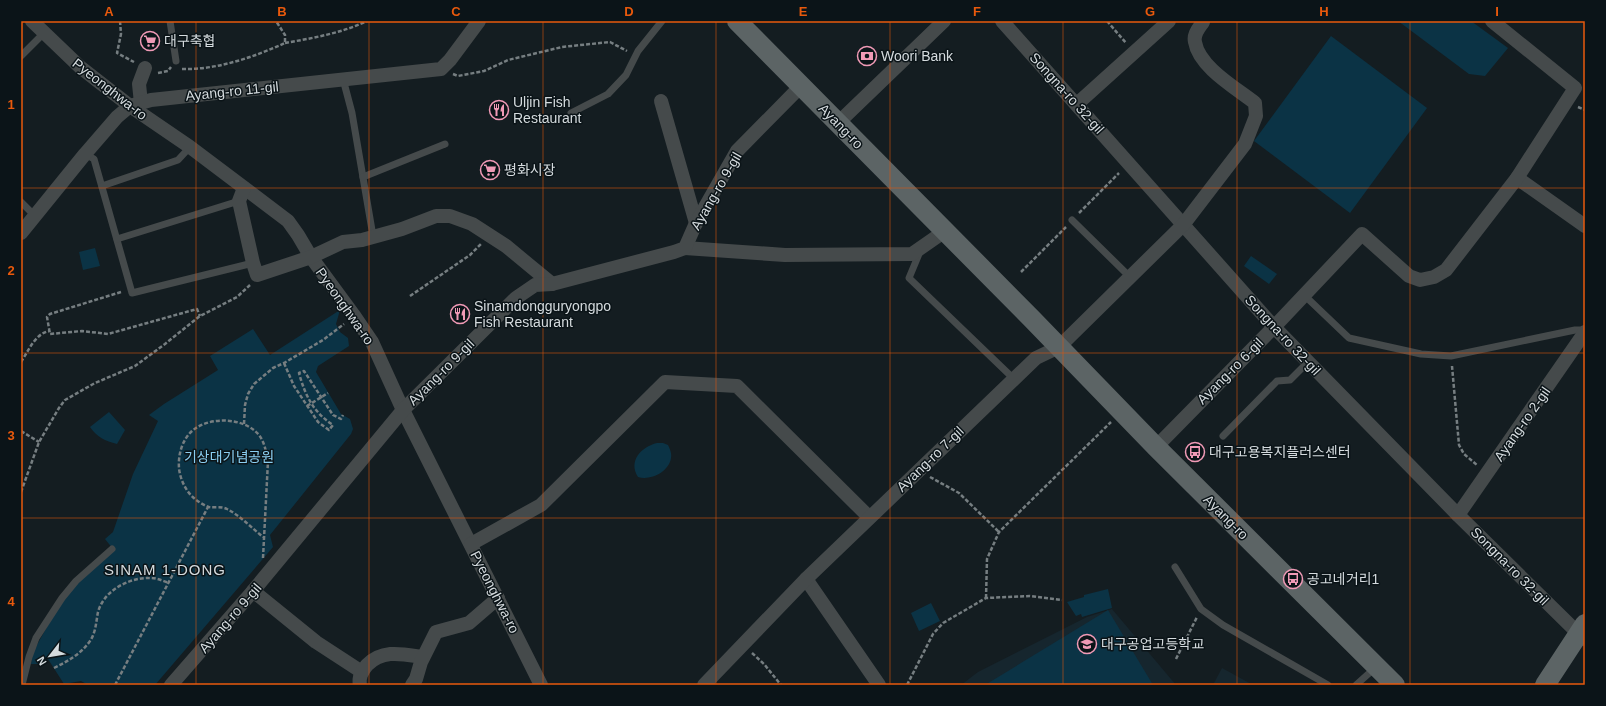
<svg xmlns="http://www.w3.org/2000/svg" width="1606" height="706" font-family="Arial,'Noto Sans KR',sans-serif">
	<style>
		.built { fill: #16262e }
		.green { fill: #0b3345 }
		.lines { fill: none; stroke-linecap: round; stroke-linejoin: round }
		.path { stroke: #767e81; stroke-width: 2.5; stroke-dasharray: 4 2; stroke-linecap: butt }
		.service { stroke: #454a4b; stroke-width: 7 }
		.minor { stroke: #454a4b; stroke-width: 14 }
		.secondary { stroke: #5c6465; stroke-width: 20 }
		.grid { fill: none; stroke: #e8590c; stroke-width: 1; stroke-opacity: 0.55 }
		.labels { text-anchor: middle; stroke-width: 3; stroke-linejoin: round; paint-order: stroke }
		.poi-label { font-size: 14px; fill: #d5dbde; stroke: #0b1418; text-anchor: start }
		.street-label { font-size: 14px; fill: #d5dbde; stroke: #0b1418 }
		.park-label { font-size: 14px; fill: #8acef1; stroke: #0b1418 }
		.neighbourhood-label { font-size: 15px; letter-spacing: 1px; fill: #d5dbde; stroke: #0b1418 }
		.neatline { fill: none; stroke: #e8590c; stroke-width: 1.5 }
		.grid-label { font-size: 13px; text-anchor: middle; font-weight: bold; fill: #e8590c }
	</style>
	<rect width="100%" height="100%" fill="#141d21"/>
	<g class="built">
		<polygon points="1112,609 1176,685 961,685 978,672 1087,617"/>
		<polygon points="1222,668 1253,685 1213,685"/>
	</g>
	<g class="green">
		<polygon points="1398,21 1471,21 1508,48 1485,76 1469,74"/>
		<polygon points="1331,36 1427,108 1350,213 1254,141"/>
		<polygon points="95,248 100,266 83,270 79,252"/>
		<polygon points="1251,256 1277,274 1269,284 1244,266"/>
		<polygon points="340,310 336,324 340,332 348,338 349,346 318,366 316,372 341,414 350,419 353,429 351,434 270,535 273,547 155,685 88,685 81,681 64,684 48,659 39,664 31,664 33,652 63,598 113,549 105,539 113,532 133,474 158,421 149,415 164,404 218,370 210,356 253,329 270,355"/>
		<path d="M109,412L125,430L117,444C105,441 97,437 90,427Z"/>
		<path d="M657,443H663L668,445C670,449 672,454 671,458C669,472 650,481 638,477C628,461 641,447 657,443Z"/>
		<polygon points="1108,589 1112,608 1082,617 1081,614 1076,616 1067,602 1084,597 1084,595"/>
		<polygon points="931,603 940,621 919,631 911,613"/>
		<polygon points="1108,610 1153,685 985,685"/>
	</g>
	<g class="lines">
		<g class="path">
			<polyline points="120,21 121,34 117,53 134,62"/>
			<polyline points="1107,21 1126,43"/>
			<path d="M285,43C313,38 342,33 367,21"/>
			<path d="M182,69C217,70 254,57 285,43V35L276,21"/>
			<polyline points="158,73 168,71 171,67"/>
			<polyline points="453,74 458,76 484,71 508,60 562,47 610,42 627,51"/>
			<polyline points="1578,107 1585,110"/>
			<polyline points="1079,213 1119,173"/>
			<polyline points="1021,272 1066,227"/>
			<polyline points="121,292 50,314 47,317 50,334 82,331 108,334 197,309 200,316"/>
			<polyline points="410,296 470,255 481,244"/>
			<path d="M21,362C29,350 35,334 49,331"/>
			<path d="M284,363L294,386L318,422L329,430L333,425C313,412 305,395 299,373L304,371L333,415L341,419L343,415"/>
			<polyline points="1452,366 1459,445 1464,454 1477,465"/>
			<polyline points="307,406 328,393"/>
			<polyline points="244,424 245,405 248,394 254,384 273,368 284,363 323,340 344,324"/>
			<polyline points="21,431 39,442"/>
			<polyline points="930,477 959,493 999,532"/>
			<polyline points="21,492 39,442 59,408 65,400 95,383 135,366 165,344 200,316 237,297 250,285"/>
			<path d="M263,558L268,461C266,452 265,443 259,435C244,417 209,416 192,431C182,440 178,455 179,468C180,479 186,492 195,499C199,502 205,506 209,507C214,508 222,506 227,509C239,515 252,528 263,537"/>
			<polyline points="986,598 987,559 999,532 1111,422"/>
			<polyline points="752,653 764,664 781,685"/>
			<polyline points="1176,659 1197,617"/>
			<path d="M54,668C68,661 81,654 90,641C96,632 96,622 98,612C104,590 130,577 151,578C157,578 163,581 169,583"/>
			<polyline points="115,685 208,507"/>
			<polyline points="907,685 933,634 943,623 986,598 1030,596 1062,600"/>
		</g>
		<g class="service">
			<polyline points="170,21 176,61"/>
			<polyline points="21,56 44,33"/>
			<polyline points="343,79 352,113 373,236"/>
			<polyline points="571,113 608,94 626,75 638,51 662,21"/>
			<polyline points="85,154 94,159 132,293 253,263"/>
			<polyline points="363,177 445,144"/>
			<polyline points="102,186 178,160 190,147"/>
			<polyline points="21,202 35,216"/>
			<polyline points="1072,220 1130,277"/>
			<polyline points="117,239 239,201"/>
			<polyline points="917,251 919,254 909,278 1014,379"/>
			<polyline points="1304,295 1349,338 1421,354 1451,356 1575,330 1585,330"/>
			<polyline points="1223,436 1277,381 1290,380 1308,362"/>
			<polyline points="1175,567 1201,609 1223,625 1328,685"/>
			<polyline points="22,685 29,657 36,638 62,598 76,581 112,549"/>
			<polyline points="1356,685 1376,667"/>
		</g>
		<g class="minor">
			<polyline points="32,21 80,67 130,106 190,147 288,221 298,235 311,257 355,317 372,342 403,410 541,685"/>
			<polyline points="1002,21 1274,327 1458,515 1584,639"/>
			<polyline points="661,101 696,223"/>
			<polyline points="141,103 139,84 145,68"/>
			<polyline points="1077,104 1169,21"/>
			<polyline points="838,123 944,21"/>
			<polyline points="1517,178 1585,226"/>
			<polyline points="244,188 239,201 253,263 257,275 311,257 343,242 362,240 402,229 436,216 450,216 472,224 506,246 552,284"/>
			<polyline points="21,233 85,154 117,117 130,106 151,100 441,69 450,60 479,21"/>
			<polyline points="685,248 785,255 912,254 945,231"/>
			<polyline points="1156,447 1274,327 1362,234 1409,276 1420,280 1434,277 1446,270 1517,178 1575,88 1492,21"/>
			<polyline points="1458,515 1585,332"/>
			<polyline points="471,544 541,505 665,382 737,386 869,517"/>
			<polyline points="806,579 879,685"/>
			<polyline points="253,591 316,642 362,672"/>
			<polyline points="171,685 253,591 403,410 516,298 535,285 552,284 674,252 685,248 696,223 737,151 802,85"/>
			<path d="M360,685C358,677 362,671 367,665C383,649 402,654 423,657"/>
			<polyline points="412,685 416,679 421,662 436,632 469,623 498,598"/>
			<path d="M704,685L806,579L1036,358L1059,347L1183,225L1245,144L1256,116L1255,103C1236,88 1199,67 1195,42C1193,34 1199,28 1203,22"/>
		</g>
		<g class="secondary">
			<polyline points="737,21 1031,318 1156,447 1395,685"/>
			<polyline points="1545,685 1585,624"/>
		</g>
	</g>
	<path class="grid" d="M196,21V685M369,21V685M543,21V685M716,21V685M890,21V685M1063,21V685M1237,21V685M1410,21V685M21,188H1585M21,353H1585M21,518H1585"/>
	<defs>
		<g id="supermarket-ring" transform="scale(1)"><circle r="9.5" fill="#0b1418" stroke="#f09ab6" stroke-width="1.5"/><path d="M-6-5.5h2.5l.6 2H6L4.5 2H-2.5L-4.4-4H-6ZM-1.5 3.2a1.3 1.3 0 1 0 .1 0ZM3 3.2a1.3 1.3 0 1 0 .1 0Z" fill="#f09ab6"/></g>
		<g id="bank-ring" transform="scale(1)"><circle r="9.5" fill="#0b1418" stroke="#f09ab6" stroke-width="1.5"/><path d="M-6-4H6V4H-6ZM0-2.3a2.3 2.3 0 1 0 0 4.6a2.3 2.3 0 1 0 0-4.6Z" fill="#f09ab6"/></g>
		<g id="restaurant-ring" transform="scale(1)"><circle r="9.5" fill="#0b1418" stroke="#f09ab6" stroke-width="1.5"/><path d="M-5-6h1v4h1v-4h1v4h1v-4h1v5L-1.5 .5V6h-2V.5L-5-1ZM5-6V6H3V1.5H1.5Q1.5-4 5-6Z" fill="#f09ab6"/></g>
		<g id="bus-ring" transform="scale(1)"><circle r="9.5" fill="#0b1418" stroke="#f09ab6" stroke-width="1.5"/><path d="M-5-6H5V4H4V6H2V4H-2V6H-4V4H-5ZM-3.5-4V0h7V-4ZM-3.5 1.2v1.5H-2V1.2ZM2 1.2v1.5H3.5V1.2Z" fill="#f09ab6"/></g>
		<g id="school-ring" transform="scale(1)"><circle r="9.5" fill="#0b1418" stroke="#f09ab6" stroke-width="1.5"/><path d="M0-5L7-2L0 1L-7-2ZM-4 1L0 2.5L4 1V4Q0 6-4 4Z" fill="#f09ab6"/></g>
	</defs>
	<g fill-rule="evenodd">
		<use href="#supermarket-ring" x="150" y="41"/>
		<use href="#bank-ring" x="867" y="56"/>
		<use href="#restaurant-ring" x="499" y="110"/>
		<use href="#supermarket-ring" x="490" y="170"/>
		<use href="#restaurant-ring" x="460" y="314"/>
		<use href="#bus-ring" x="1195" y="452"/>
		<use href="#bus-ring" x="1293" y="579"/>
		<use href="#school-ring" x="1087" y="644"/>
	</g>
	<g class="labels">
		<g class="poi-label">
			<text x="164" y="46">대구축협</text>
			<text x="881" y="61">Woori Bank</text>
			<text x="513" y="107">Uljin Fish<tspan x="513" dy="16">Restaurant</tspan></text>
			<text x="504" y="175">평화시장</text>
			<text x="474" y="311">Sinamdongguryongpo<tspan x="474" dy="16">Fish Restaurant</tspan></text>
			<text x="1209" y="457">대구고용복지플러스센터</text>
			<text x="1307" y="584">공고네거리1</text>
			<text x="1101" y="649">대구공업고등학교</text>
		</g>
		<g class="street-label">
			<text transform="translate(110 89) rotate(38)" y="5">Pyeonghwa-ro</text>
			<text transform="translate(232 91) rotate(-6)" y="5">Ayang-ro 11-gil</text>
			<text transform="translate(1067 93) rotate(48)" y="5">Songna-ro 32-gil</text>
			<text transform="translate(841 126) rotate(46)" y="5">Ayang-ro</text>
			<text transform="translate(716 191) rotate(-60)" y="5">Ayang-ro 9-gil</text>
			<text transform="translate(345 306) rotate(55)" y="5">Pyeonghwa-ro</text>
			<text transform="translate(1283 335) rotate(47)" y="5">Songna-ro 32-gil</text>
			<text transform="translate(1230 371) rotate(-45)" y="5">Ayang-ro 6-gil</text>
			<text transform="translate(441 372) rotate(-45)" y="5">Ayang-ro 9-gil</text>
			<text transform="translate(1522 424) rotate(-55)" y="5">Ayang-ro 2-gil</text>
			<text transform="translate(930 459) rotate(-44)" y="5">Ayang-ro 7-gil</text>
			<text transform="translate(1226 517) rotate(45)" y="5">Ayang-ro</text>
			<text transform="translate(1510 566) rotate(45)" y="5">Songna-ro 32-gil</text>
			<text transform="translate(495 592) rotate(63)" y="5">Pyeonghwa-ro</text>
			<text transform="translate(230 618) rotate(-49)" y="5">Ayang-ro 9-gil</text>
		</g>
		<g class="park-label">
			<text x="229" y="462">기상대기념공원</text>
		</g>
		<g class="neighbourhood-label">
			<text x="165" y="575">SINAM 1-DONG</text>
		</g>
	</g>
	<rect width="1606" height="706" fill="none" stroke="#0b1418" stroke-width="44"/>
	<g transform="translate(50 656) rotate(239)" stroke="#0b1418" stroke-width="3" paint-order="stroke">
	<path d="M0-3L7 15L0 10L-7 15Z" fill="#d5dbde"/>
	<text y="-6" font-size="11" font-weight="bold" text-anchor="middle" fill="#d5dbde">N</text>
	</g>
	<rect x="22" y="22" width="1562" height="662" class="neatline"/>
	<g class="grid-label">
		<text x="109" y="16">A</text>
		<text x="282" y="16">B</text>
		<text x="456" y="16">C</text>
		<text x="629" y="16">D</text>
		<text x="803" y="16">E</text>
		<text x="977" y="16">F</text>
		<text x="1150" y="16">G</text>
		<text x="1324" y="16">H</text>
		<text x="1497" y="16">I</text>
		<text x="11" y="109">1</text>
		<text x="11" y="275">2</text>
		<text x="11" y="440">3</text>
		<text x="11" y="606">4</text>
	</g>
</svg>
